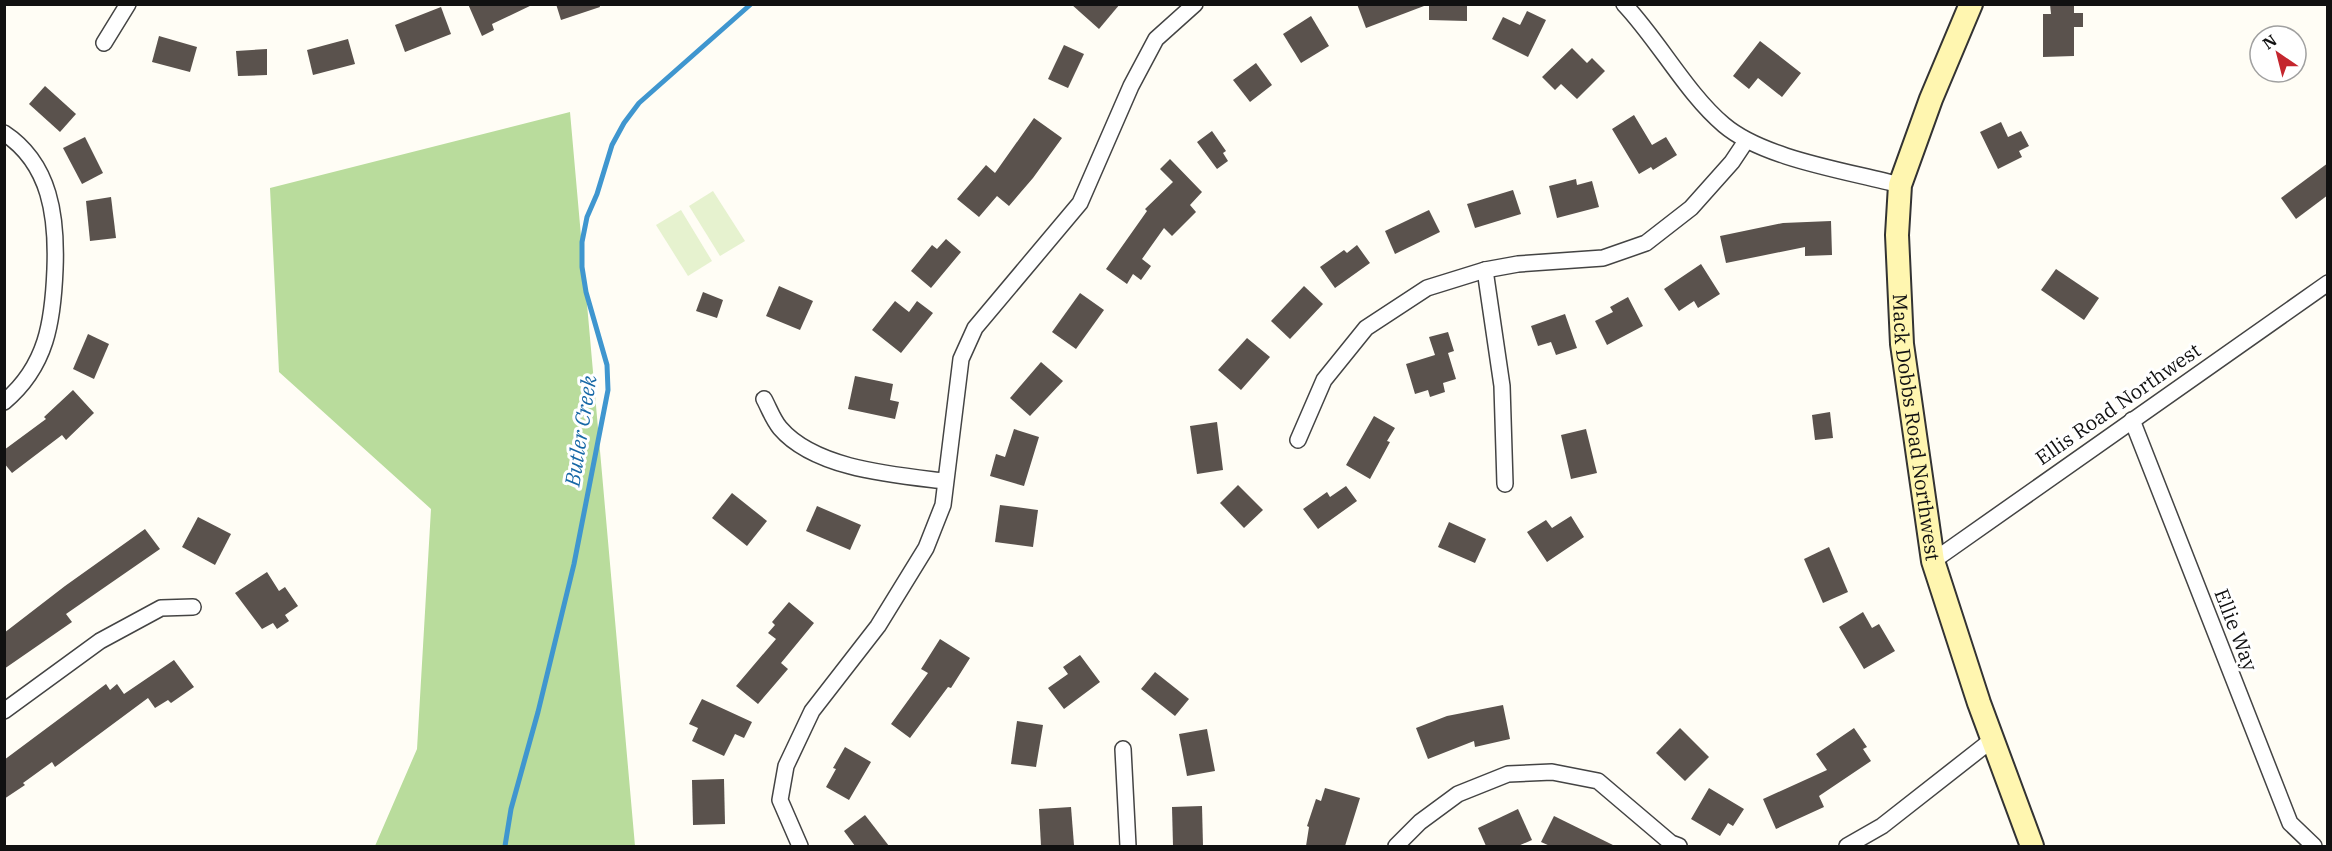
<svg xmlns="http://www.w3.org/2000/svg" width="2332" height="851" font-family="'IBM Plex Serif',serif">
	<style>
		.forest { fill: #b9dc9c }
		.pitch { fill: #e6f2cf }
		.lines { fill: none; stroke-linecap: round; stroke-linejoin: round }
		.stream { stroke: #3f96cf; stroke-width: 5 }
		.building { fill: #5a524d }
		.street-casing { stroke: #444; stroke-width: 18 }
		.secondary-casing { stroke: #333; stroke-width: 26 }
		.street { stroke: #fff; stroke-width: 15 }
		.secondary { stroke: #fff6b0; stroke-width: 22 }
		.labels { text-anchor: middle; stroke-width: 6; stroke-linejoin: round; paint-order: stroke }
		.street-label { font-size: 20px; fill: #111; stroke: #fff }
		.water-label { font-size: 21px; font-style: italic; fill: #1768a6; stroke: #fff }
	</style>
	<rect width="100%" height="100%" fill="#fffdf5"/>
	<polygon class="forest" points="570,112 635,846 375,846 417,749 431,509 279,372 270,188"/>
	<g class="pitch">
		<polygon points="713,191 745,241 720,256 689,206"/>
		<polygon points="681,210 712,261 688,276 656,225"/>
	</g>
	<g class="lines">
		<polyline class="stream" points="505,846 511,809 538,712 574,564 608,390 607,365 586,292 582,267 582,242 587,217 597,194 612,145 624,123 639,103 751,4"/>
	</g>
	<g class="building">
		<polygon points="468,4 534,4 492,24 494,30 482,36"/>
		<polygon points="556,4 599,4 600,7 561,20"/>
		<polygon points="1071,4 1120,4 1099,29"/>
		<polygon points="1357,4 1424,4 1424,6 1366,28"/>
		<polygon points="1429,4 1467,4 1467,21 1429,20"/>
		<polygon points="2050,4 2074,4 2074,13 2083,13 2083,27 2074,27 2074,56 2043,57 2043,14 2051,14"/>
		<polygon points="441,7 451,34 405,52 395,25"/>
		<polygon points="1527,11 1546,20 1528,57 1492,39 1503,17 1520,25"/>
		<polygon points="1311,16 1329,46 1301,63 1283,34"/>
		<polygon points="159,36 197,47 190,72 152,62"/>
		<polygon points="348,39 355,64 313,75 307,50"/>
		<polygon points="1760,41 1801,73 1782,97 1758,78 1749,89 1733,76"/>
		<polygon points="1064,45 1084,54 1068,88 1048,79"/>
		<polygon points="1572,48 1587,63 1592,58 1605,71 1577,99 1561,84 1555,90 1542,77"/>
		<polygon points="267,49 267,75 238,76 236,51"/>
		<polygon points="1256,63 1272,85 1250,102 1233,80"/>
		<polygon points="45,86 76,114 60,132 29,104"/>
		<polygon points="1634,115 1652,145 1666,137 1677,155 1653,170 1651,167 1639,174 1612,129"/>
		<polygon points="1034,118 1062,138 1033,178 1009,206 997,196 979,217 957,199 986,165 995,173"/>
		<polygon points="2001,122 2008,137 2021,131 2029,146 2019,151 2022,157 1998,169 1980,132"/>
		<polygon points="1212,131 1226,151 1223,153 1228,161 1217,169 1197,142"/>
		<polygon points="85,137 103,173 82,184 63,148"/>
		<polygon points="1170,159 1202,192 1190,205 1196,212 1172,236 1164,228 1142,259 1151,266 1141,280 1133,274 1127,284 1106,269 1147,211 1145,209 1173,182 1160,169"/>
		<polygon points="2328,163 2328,195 2296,219 2281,198"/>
		<polygon points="1576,179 1577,185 1592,181 1599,207 1557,218 1549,186"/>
		<polygon points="1513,190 1521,214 1475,228 1467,204"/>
		<polygon points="111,197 116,238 90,241 86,201"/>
		<polygon points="1429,210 1440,232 1395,254 1385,231"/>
		<polygon points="1831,221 1832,255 1805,256 1805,247 1726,263 1720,236 1783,223"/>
		<polygon points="946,239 961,252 931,288 911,271 932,245 937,249"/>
		<polygon points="1357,245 1370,263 1335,288 1320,267 1344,250 1347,253"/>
		<polygon points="1701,264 1720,294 1698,308 1694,301 1679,311 1664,289"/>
		<polygon points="2056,269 2099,298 2084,320 2041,290"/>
		<polygon points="779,286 813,301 800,330 766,316"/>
		<polygon points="1304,286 1323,304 1290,339 1271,321"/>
		<polygon points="703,292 723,300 717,318 696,311"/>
		<polygon points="1080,293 1104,310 1076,349 1052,332"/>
		<polygon points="1628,297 1643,326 1607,345 1595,321 1613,312 1610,307"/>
		<polygon points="895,301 909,312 917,301 933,313 901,353 872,330"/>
		<polygon points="1565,314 1577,348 1556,355 1551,342 1538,346 1531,326"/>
		<polygon points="1448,332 1454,351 1448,353 1456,379 1443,383 1445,392 1430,397 1428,390 1415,394 1406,364 1435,355 1429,337"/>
		<polygon points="88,334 109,344 94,379 73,369"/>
		<polygon points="1247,338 1270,357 1241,390 1218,370"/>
		<polygon points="1041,362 1063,381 1030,416 1010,398"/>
		<polygon points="855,376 893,384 890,400 899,402 895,419 848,409"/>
		<polygon points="73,390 94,413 66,440 62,435 12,473 4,463 4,450 46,419 44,417"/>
		<polygon points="1830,412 1833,438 1815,440 1812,415"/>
		<polygon points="1374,416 1395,428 1387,441 1390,442 1370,479 1346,465"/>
		<polygon points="1217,422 1223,470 1197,474 1190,426"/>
		<polygon points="1014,429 1039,437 1024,486 990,476 996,454 1005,457"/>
		<polygon points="1586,429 1597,473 1571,479 1561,435"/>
		<polygon points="1238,485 1263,510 1244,528 1220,503"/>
		<polygon points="1346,486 1357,501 1318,529 1303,509 1327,492 1330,497"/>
		<polygon points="732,493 767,521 747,546 712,518"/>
		<polygon points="1000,505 1038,510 1033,547 995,542"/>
		<polygon points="817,506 861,525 850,550 806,531"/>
		<polygon points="1571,516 1584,537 1547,562 1527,532 1546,520 1552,528"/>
		<polygon points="198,517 231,534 215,565 182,547"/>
		<polygon points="1449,522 1486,539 1475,563 1438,547"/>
		<polygon points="145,529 160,549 66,614 72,622 4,669 4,633 65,586"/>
		<polygon points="1829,547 1848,592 1823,603 1804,559"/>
		<polygon points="267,572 279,591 285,587 298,606 285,615 289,621 277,629 273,623 262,629 235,593"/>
		<polygon points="789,602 814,623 781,663 788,669 758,704 736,686 776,639 768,633 775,625 772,622"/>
		<polygon points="1863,612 1872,628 1879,624 1895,651 1864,669 1839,627"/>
		<polygon points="940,639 970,658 951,688 948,687 910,738 891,724 928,673 921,669"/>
		<polygon points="1080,655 1100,682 1064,709 1048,688 1068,674 1063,667"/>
		<polygon points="174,660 194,687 171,703 168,700 155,708 148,698 55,767 52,762 23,783 25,785 4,799 4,760 106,684 110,690 117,684 124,694"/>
		<polygon points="1155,672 1189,699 1175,716 1141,689"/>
		<polygon points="702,699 752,722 744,738 735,734 724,756 692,741 698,728 689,724"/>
		<polygon points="1503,705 1510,739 1475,747 1474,741 1428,759 1416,728 1447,716"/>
		<polygon points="1017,721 1043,725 1036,767 1011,764"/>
		<polygon points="1680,728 1709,757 1685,781 1656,753"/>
		<polygon points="1854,728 1867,747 1863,749 1871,761 1819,796 1824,807 1776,829 1763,799 1827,770 1816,754"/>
		<polygon points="1207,729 1215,771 1187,776 1179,734"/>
		<polygon points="845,747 871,762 849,800 826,787 836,769 833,768"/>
		<polygon points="724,779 725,824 693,825 692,780"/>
		<polygon points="1325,788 1360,798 1345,846 1306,846 1309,827 1307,826 1316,799 1321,801"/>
		<polygon points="1709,788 1744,809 1733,826 1728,823 1720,836 1691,819"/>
		<polygon points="1202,806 1203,846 1173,846 1172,807"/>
		<polygon points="1071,807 1074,845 1041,846 1039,809"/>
		<polygon points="1518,809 1532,840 1518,846 1486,846 1478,828"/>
		<polygon points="865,815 889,846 855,846 844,831"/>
		<polygon points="1554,816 1615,846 1550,846 1541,842"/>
	</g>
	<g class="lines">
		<g class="street-casing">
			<g id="street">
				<path d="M1624,4C1659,41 1687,94 1724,125C1764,159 1848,171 1900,185"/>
				<polyline points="104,43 128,4"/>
				<path d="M4,133C51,164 57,218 55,269C53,321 47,366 4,402"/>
				<polyline points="1485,270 1502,386 1505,484"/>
				<path d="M764,399C769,408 773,420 780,428C815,469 894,475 944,481"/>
				<polyline points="2132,420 2290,823 2314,846"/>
				<polyline points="1298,440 1324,380 1366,328 1427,288 1485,270 1518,264 1603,258 1646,243 1691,208 1732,162 1746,141"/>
				<polyline points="1933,561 2328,283"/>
				<polyline points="4,711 100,641 161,608 193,607"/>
				<polyline points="1123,749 1128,846"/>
				<polyline points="800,846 780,800 786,766 812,711 878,626 926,548 943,505 961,359 975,328 1080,203 1131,86 1156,39 1195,4"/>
				<polyline points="1396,846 1420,822 1458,794 1508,774 1552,772 1598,781 1671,843 1679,846"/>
				<polyline points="1847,846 1882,826 1993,739"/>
			</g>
		</g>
		<g class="secondary-casing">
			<g id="secondary">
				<path id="s1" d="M1971,4L1931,99L1900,185L1897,235L1902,344L1933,561L1979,703L2032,846"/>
			</g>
		</g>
		<use href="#street" class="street"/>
		<use href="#secondary" class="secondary"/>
	</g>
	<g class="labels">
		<g class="street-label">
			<text transform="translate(2118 404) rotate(-35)" y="7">Ellis Road Northwest</text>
			<text dy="7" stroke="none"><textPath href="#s1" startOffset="438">Mack Dobbs Road Northwest</textPath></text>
			<text transform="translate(2236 630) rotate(69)" y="7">Ellie Way</text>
		</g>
		<g class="water-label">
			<text transform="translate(581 431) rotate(-81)" y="7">Butler Creek</text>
		</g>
	</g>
	<rect width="2332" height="851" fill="none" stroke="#111111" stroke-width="12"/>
	<g transform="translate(2278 54) rotate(325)"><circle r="28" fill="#ffffff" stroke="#a0a0a0" stroke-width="1.5"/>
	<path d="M0-4.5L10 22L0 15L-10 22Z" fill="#c4262e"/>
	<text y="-9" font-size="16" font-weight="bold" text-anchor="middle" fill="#111111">N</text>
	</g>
</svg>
